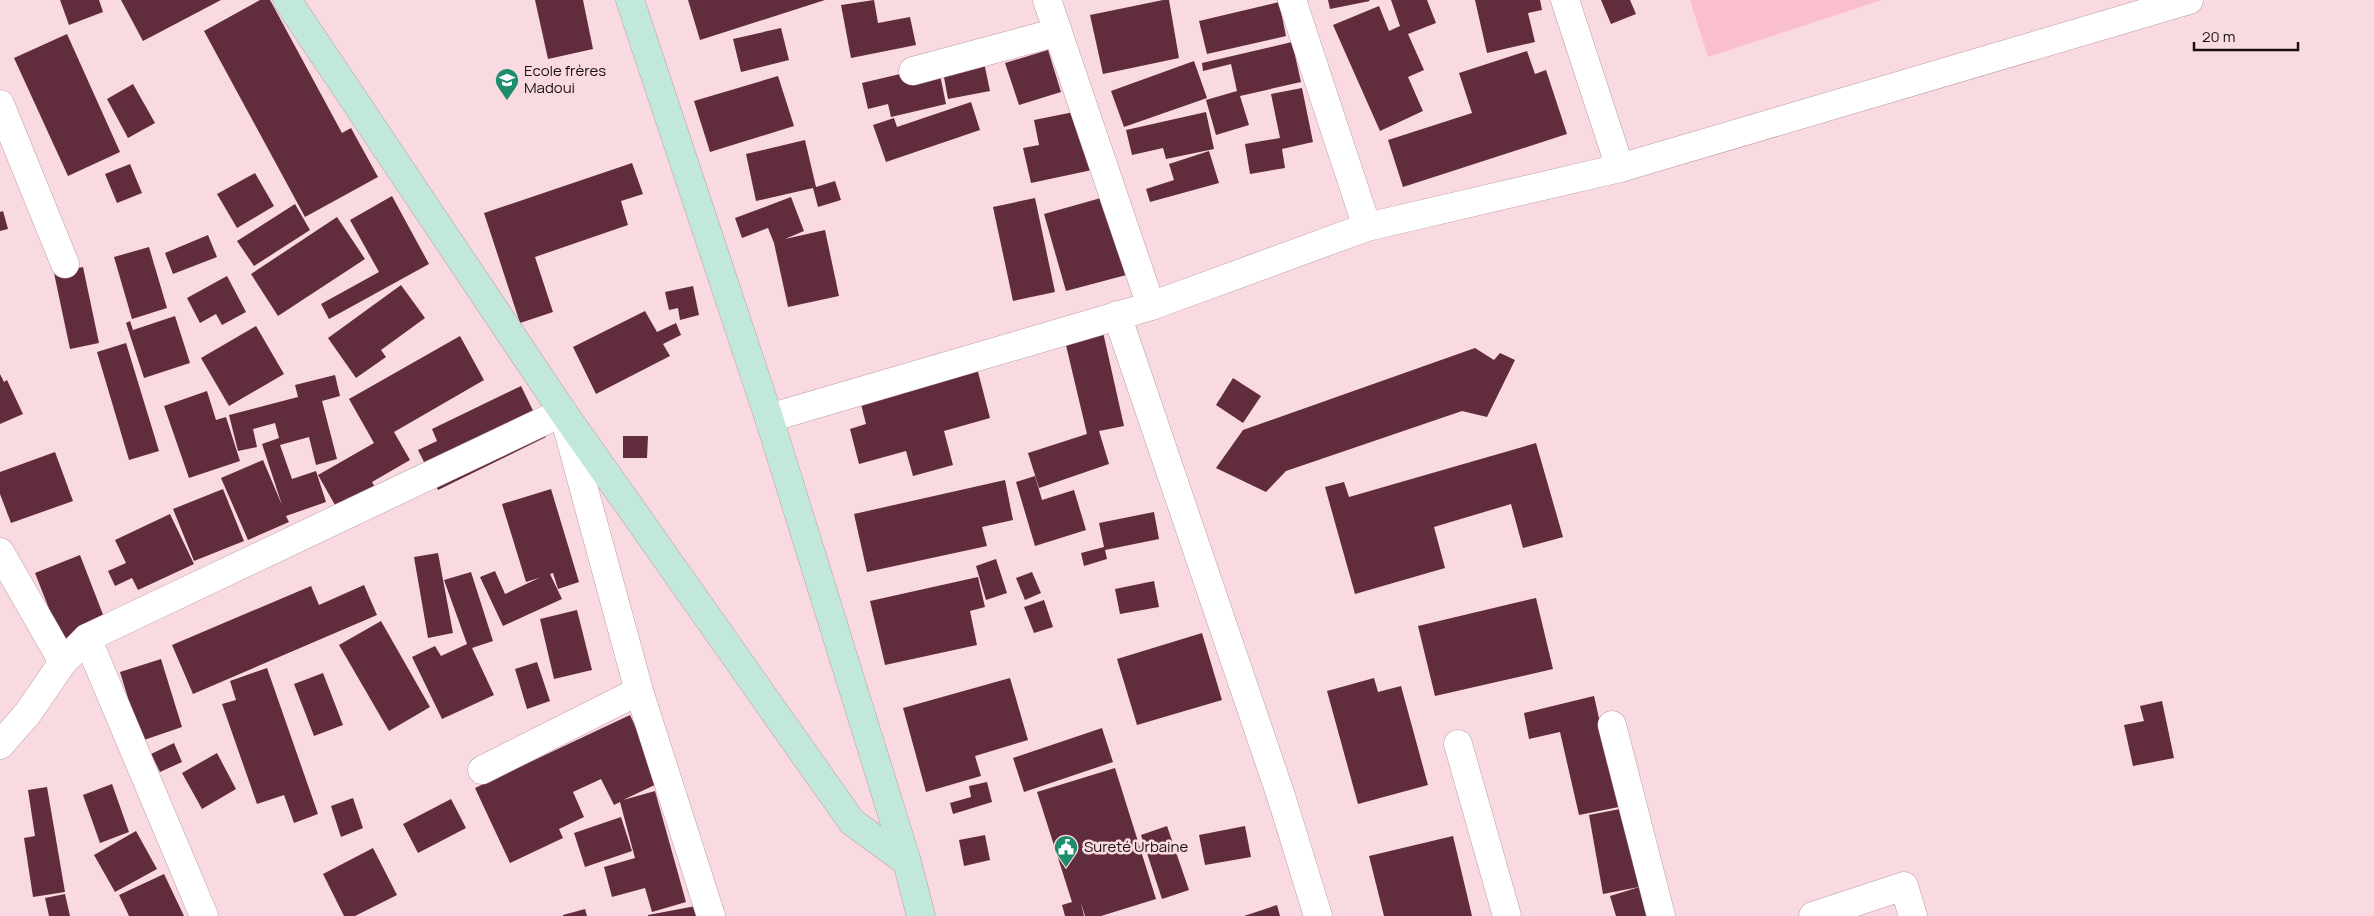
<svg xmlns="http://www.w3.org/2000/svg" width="2374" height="916" font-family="Manrope,sans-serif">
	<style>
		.green { fill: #fabfcd }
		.building { fill: #612c3c }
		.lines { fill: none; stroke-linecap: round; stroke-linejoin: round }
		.street-casing { stroke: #b99ba2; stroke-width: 29 }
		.secondary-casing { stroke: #b99ba2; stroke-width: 29 }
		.street { stroke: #fff; stroke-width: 28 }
		.secondary { stroke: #c2e8dc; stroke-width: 28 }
		.labels { text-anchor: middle; stroke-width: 5; stroke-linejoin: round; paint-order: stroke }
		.poi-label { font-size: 15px; fill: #190f11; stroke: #fadae1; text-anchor: start }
	</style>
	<rect width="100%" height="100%" fill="#fadae1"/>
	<polygon class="green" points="1690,0 1882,0 1708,57"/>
	<g class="building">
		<polygon points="60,0 99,0 103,12 69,25"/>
		<polygon points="121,0 221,0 143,41"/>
		<polygon points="260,0 270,0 342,133 351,128 378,177 305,217 204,31"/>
		<polygon points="535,0 583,0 593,49 548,59"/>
		<polygon points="688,0 825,0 700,40"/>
		<polygon points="874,0 878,23 910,17 916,45 851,58 841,5"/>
		<polygon points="1163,0 1169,0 1179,58 1103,74 1090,15"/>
		<polygon points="1328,0 1369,0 1370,1 1330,9"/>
		<polygon points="1391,0 1427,0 1436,23 1408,34 1424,70 1408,77 1423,111 1380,131 1333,25 1379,6 1389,31 1400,26"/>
		<polygon points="1475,0 1540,0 1542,10 1528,13 1535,42 1487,53"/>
		<polygon points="1601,0 1630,0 1636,14 1611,24"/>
		<polygon points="1279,2 1286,36 1207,54 1199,21"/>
		<polygon points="781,28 789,60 741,72 733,39"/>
		<polygon points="67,34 120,152 68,176 14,58"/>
		<polygon points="1292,42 1301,82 1240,96 1249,125 1216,135 1206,100 1237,91 1231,64 1203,71 1202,63"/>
		<polygon points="1048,50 1061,92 1019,105 1005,63"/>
		<polygon points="1527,51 1535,74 1546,70 1567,134 1403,187 1388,140 1472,113 1459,73"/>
		<polygon points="982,53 990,91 948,99 941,61"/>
		<polygon points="1194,61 1207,98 1124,127 1111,91"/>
		<polygon points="938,65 946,104 891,117 888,104 868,109 862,83"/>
		<polygon points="778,76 794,126 710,152 694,101"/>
		<polygon points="133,84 155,123 128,138 107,99"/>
		<polygon points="1302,88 1313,142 1282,149 1285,168 1250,174 1245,144 1280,138 1271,94"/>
		<polygon points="971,102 980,130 886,162 873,125 894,118 897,127"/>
		<polygon points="1079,111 1092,170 1031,183 1023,148 1039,145 1034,120"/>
		<polygon points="1206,112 1214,149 1166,159 1163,148 1132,155 1126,130"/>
		<polygon points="805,140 816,187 835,181 841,200 818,207 813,188 756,201 746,154"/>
		<polygon points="1209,151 1219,183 1150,202 1146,189 1174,180 1169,164"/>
		<polygon points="632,163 643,194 621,201 628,225 535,257 553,312 520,323 484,213"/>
		<polygon points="130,164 142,193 117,203 105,174"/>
		<polygon points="255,173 274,206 237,228 217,194"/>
		<polygon points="392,196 429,264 329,319 321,304 379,272 350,220"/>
		<polygon points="1108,196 1130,274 1066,291 1044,214"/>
		<polygon points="791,197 804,231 785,239 825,230 839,296 788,307 774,243 768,228 742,238 735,218"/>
		<polygon points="1035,198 1055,292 1013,301 993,207"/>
		<polygon points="295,204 310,230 254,266 237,241"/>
		<polygon points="3,211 8,229 0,231 0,212"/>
		<polygon points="337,217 365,259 278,316 251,274"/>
		<polygon points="208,235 217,257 173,274 165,253"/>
		<polygon points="149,247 167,308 132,319 114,257"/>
		<polygon points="83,267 99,343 70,349 54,273"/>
		<polygon points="227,276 246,312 222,325 216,314 200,323 187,298"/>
		<polygon points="401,285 425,318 381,350 386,357 356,378 328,338"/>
		<polygon points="693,286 699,315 680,320 678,308 669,310 665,292"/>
		<polygon points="645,311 657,332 676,323 681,335 663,344 670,356 596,394 573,347"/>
		<polygon points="175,316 190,363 144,378 126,323 130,321 133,330"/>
		<polygon points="256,326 284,374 229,406 201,358"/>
		<polygon points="1103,332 1124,426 1099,431 1109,464 1039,488 1028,453 1087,434 1065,341"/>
		<polygon points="460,336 484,380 394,432 410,460 372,482 380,497 343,519 318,475 374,443 349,399"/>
		<polygon points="126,343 159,451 129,460 97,352"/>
		<polygon points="1475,348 1494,360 1500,353 1515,360 1487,417 1462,411 1286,471 1266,492 1216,468 1243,430"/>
		<polygon points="977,368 990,418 944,431 953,465 913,476 906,451 859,464 850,429 866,424 860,400"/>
		<polygon points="0,374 4,382 7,380 23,414 0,424"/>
		<polygon points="335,375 340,396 322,401 337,459 316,465 309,437 280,445 292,479 316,471 326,502 286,516 289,522 248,540 221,478 263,460 282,505 262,444 279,438 275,423 253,429 257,447 238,451 229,415 298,397 295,385"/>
		<polygon points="1233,378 1261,396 1243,423 1216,405"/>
		<polygon points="521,386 546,437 438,490 418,450 437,441 432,429"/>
		<polygon points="207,391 216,420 226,417 240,461 189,478 164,406"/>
		<polygon points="623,436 648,436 647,458 623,458"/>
		<polygon points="1536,443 1563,537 1523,548 1511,504 1434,527 1445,568 1355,594 1325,487 1344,482 1349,497"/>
		<polygon points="55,452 73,501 11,523 0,494 0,472"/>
		<polygon points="1035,476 1042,500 1074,490 1086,530 1035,546 1016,482"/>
		<polygon points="1005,480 1013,520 982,527 987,546 867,572 854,514"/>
		<polygon points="223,489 244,541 194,561 173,509"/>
		<polygon points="551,489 579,582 558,589 553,573 550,574 562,599 503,626 480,577 495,571 505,594 539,578 526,582 502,504"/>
		<polygon points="1154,512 1159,539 1105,550 1107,559 1084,566 1081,553 1104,547 1099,523"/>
		<polygon points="170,514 194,564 138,590 132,578 115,586 108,571 126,563 115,540"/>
		<polygon points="438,553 453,633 428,638 414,557"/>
		<polygon points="80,555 107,625 62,642 35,573"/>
		<polygon points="996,559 1007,593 986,600 976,566"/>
		<polygon points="471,572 493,641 472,648 494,695 442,719 412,657 435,646 441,656 467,644 444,580"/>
		<polygon points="1032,572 1041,593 1025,600 1016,578"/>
		<polygon points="978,577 985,607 970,611 977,645 885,665 870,601"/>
		<polygon points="1154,581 1159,607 1120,614 1115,589"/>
		<polygon points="364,585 377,615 193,694 172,645 311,586 319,605"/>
		<polygon points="1536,598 1553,669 1435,696 1418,626"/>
		<polygon points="1044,600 1053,627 1034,633 1024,607"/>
		<polygon points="577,610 592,670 554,679 540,619"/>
		<polygon points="381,621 430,707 389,731 339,645"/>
		<polygon points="1202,633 1222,700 1137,725 1117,659"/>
		<polygon points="161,659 182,727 141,741 120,672"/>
		<polygon points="537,662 550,701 527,709 515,669"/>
		<polygon points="267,668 318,814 294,823 284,795 257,804 222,704 236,700 230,681"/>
		<polygon points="323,673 343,725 314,736 294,684"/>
		<polygon points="1010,678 1028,740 975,756 981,776 926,792 903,708"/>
		<polygon points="1374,678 1378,692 1401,686 1428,785 1358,804 1327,691"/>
		<polygon points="1594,696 1619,807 1579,815 1560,732 1529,739 1524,713"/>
		<polygon points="2162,701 2174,758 2133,766 2124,725 2144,721 2140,706"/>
		<polygon points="630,715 661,782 623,800 655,791 686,902 652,912 645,888 612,897 604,867 635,858 620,802 614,805 601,779 573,792 584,817 559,829 563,838 510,863 475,788"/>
		<polygon points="1102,728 1113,762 1024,792 1013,758"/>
		<polygon points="174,743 182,762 160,772 151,754"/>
		<polygon points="217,753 236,789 202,809 182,773"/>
		<polygon points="1115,768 1156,899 1101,916 1085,916 1081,903 1084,916 1065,916 1062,905 1072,902 1037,792"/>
		<polygon points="987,782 992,802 953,814 950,803 971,797 969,786"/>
		<polygon points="112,784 129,832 100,843 83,795"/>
		<polygon points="47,787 65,892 33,897 24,838 35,836 28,790"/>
		<polygon points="353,798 363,828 341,837 331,806"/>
		<polygon points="451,799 466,828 418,853 403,824"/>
		<polygon points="1625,808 1639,887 1603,894 1589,815"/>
		<polygon points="621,817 632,851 585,867 574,833"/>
		<polygon points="1167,826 1189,890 1162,899 1141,835"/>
		<polygon points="1245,826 1251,857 1205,865 1199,835"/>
		<polygon points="136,831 157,869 115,892 94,855"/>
		<polygon points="985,835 990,860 964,866 959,840"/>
		<polygon points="1453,836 1472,916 1384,916 1369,856"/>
		<polygon points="373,848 397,895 355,916 344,916 323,874"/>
		<polygon points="164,874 184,916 129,916 119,895"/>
		<polygon points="1662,880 1673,916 1616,916 1610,896"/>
		<polygon points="65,894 70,916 49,916 45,898"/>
		<polygon points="701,905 703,916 648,916 648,915"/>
		<polygon points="1277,905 1280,916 1244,916"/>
		<polygon points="585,909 587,916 563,916 563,915"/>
	</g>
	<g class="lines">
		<g class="street-casing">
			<g id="street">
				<polyline points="1047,0 1151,306"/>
				<polyline points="1292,0 1367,227"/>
				<polyline points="913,71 1058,32"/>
				<polyline points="0,104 65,264"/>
				<polyline points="1620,168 2189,0"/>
				<polyline points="1117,315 1281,796 1318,916"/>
				<polyline points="769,418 1151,306 1367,227 1620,168 1565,0"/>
				<polyline points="0,552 63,662"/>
				<polyline points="87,638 204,916"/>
				<polyline points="1612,725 1661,916"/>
				<polyline points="1458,744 1507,916"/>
				<polyline points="0,745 28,713 63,662 87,638 563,412 639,691 711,916"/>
				<polyline points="482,770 639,691"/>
				<polyline points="1813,916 1904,886 1913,916"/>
			</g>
		</g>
		<g class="secondary-casing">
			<g id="secondary">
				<polyline points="287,0 563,412 852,822 907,862"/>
				<polyline points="630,0 769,418 907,862 921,916"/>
			</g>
		</g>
		<use href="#street" class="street"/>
		<use href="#secondary" class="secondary"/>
	</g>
	<defs>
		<g id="school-pin" transform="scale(1.25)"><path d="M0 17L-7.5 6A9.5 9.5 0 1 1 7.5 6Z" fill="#1d8d6d" stroke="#fadae1"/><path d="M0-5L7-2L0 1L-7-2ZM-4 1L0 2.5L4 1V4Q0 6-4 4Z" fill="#fff"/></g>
		<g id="civic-pin" transform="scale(1.25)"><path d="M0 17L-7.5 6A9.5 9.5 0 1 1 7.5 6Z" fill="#1d8d6d" stroke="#fadae1"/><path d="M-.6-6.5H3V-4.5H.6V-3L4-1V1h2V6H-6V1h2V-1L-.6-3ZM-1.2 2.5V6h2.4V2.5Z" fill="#fff"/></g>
	</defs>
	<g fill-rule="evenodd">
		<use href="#school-pin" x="507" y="80"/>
		<use href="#civic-pin" x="1066" y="847"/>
	</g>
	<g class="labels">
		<g class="poi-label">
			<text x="524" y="76">Ecole frères<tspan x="524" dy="17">Madoui</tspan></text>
			<text x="1084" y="852">Sureté Urbaine</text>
		</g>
	</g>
	<path d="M2194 42v8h104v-8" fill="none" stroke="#190f11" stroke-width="2.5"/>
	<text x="2202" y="42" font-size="15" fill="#190f11" stroke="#fadae1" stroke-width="4" paint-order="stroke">20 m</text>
</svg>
